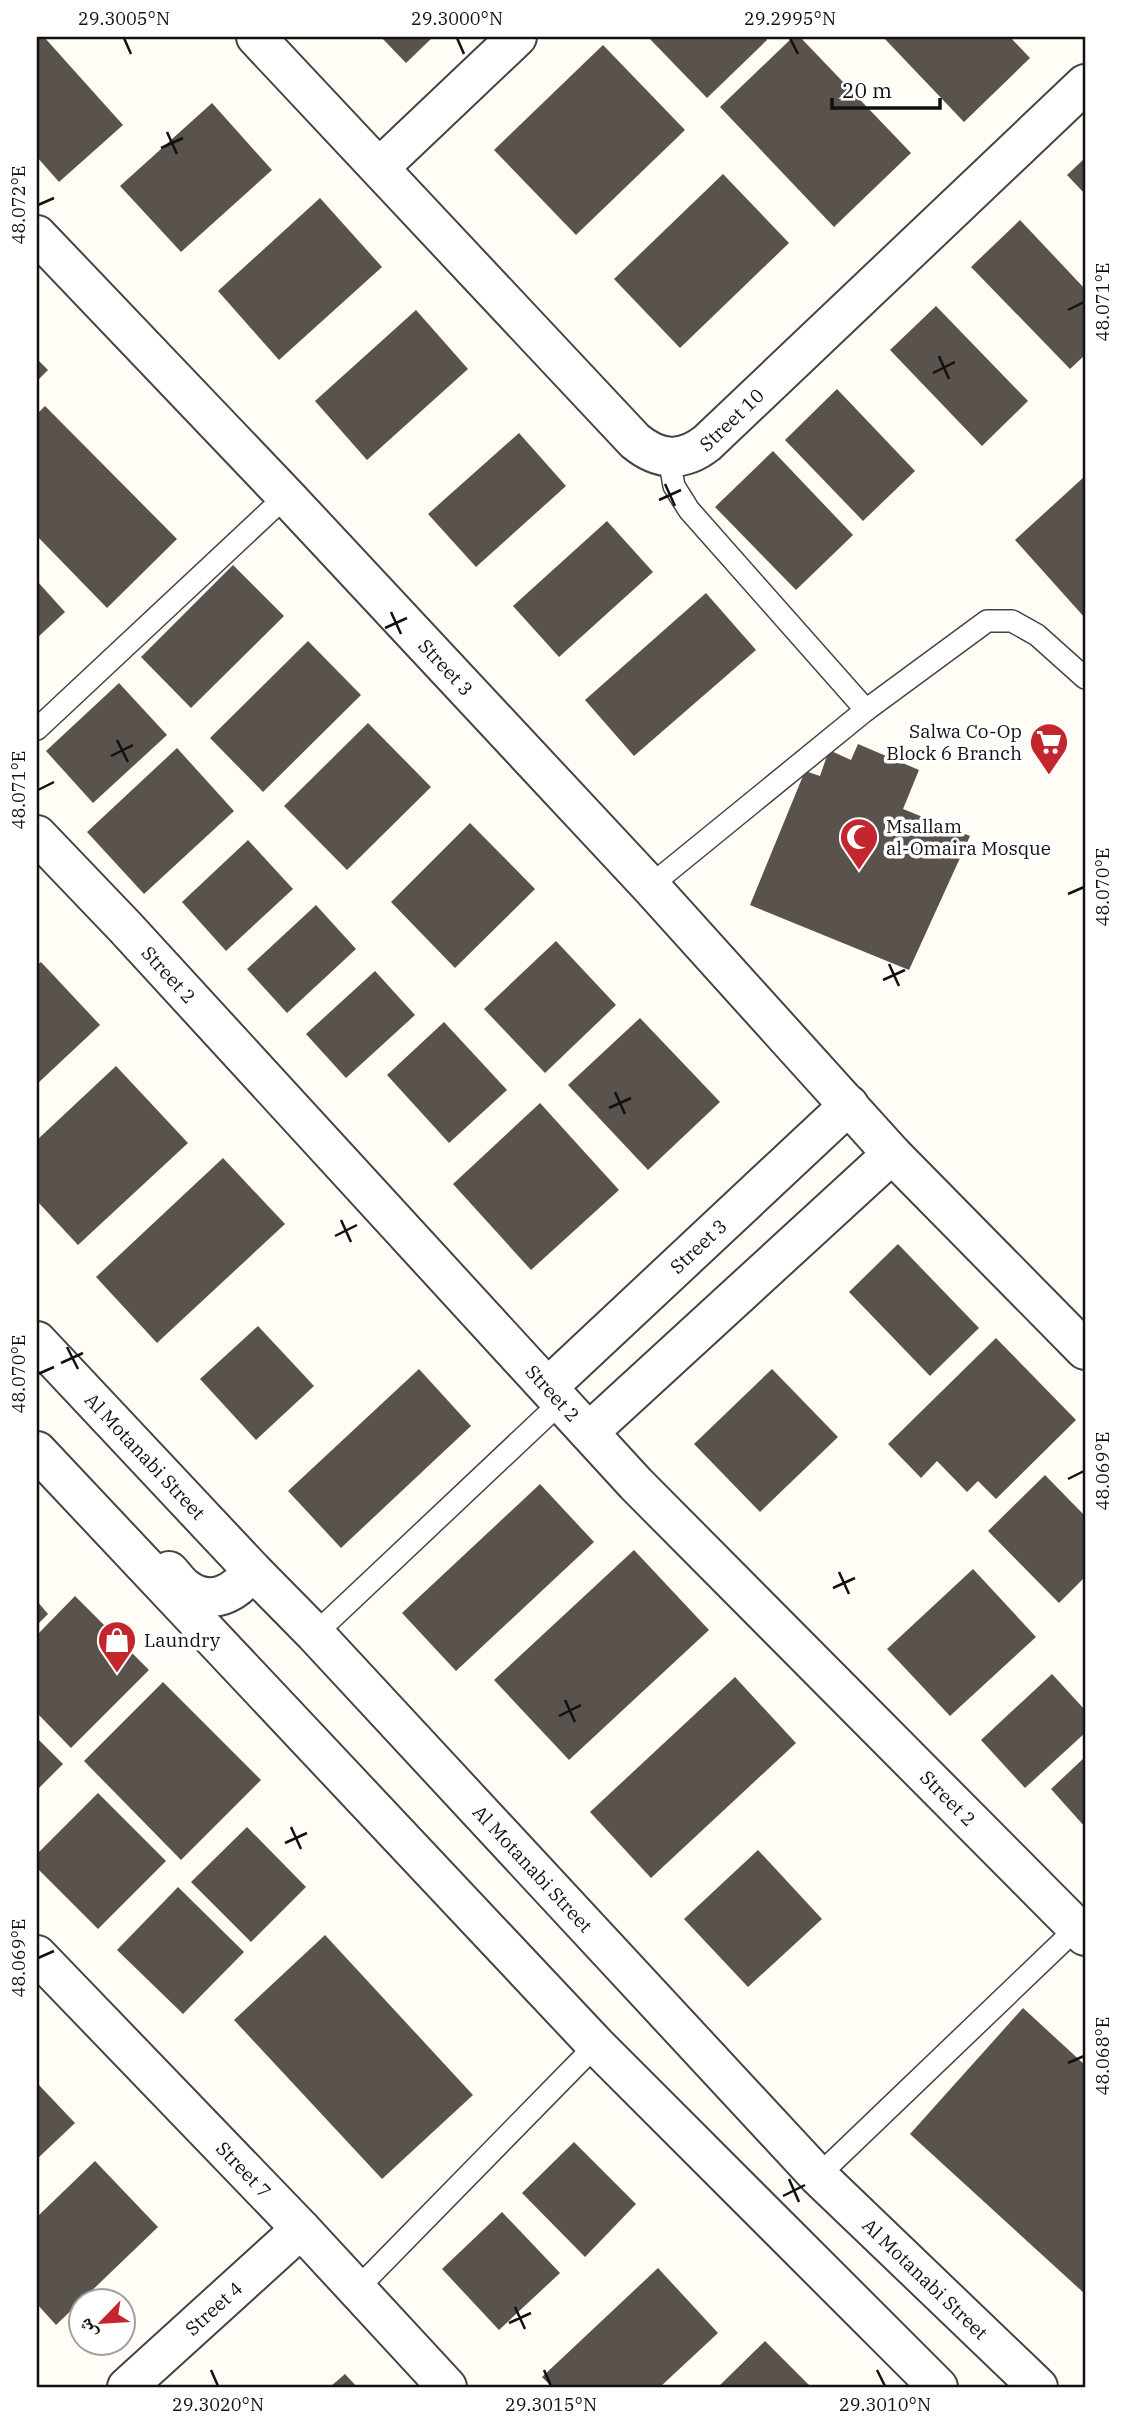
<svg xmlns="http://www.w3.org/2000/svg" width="1122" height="2424" font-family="'IBM Plex Serif','Noto Naskh Arabic',serif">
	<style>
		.building { fill: #5a524d }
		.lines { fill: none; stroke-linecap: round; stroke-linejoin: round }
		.service-casing { stroke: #444; stroke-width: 24 }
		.minor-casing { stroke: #444; stroke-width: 42 }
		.tertiary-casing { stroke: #444; stroke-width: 42 }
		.service { stroke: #fff; stroke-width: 21 }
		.minor { stroke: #fff; stroke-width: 38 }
		.tertiary { stroke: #fff; stroke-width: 38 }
		.ticks { fill: none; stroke: #111; stroke-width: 2.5 }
		.labels { text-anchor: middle; stroke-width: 7; stroke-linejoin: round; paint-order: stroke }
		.street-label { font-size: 19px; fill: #111; stroke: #fff }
		.poi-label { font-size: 19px; fill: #111; stroke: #fff; text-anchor: start }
		.neatline { fill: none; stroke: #111; stroke-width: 2.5 }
		.ticks-label { font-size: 18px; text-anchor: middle; fill: #111 }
	</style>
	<rect width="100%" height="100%" fill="#fffdf5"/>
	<g class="building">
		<polygon points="37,37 44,37 123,125 59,182 37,157"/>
		<polygon points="381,37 433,37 406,63"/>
		<polygon points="648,37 765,37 767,40 707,98"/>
		<polygon points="793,37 800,37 911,153 834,227 720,107"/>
		<polygon points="883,37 1010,37 1030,58 964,122"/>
		<polygon points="603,45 685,130 576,235 494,150"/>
		<polygon points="212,103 272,170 181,252 120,186"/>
		<polygon points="1085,158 1085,194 1067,175"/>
		<polygon points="723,174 789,243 680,348 614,279"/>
		<polygon points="320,198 382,267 279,360 218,291"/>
		<polygon points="1020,220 1085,289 1085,355 1070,369 971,267"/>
		<polygon points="936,306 1028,401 982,446 890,350"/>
		<polygon points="416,310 468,369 367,460 315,401"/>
		<polygon points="37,359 48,370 37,381"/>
		<polygon points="837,389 915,471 863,521 785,440"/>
		<polygon points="45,406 177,539 107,608 37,536 37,414"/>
		<polygon points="519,433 566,486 476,567 428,514"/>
		<polygon points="773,451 853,535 796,590 715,507"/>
		<polygon points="1085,476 1085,618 1015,540"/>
		<polygon points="607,521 653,572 559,657 513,606"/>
		<polygon points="233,565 284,616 191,708 141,657"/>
		<polygon points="37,581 65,612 37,638"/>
		<polygon points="706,593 756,650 634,756 585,700"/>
		<polygon points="308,641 361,695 263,792 210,738"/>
		<polygon points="119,683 167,735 93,803 46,751"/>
		<polygon points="368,723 431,787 347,870 284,806"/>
		<polygon points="858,744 919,770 903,809 970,836 909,970 750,905 805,771 820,776 829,750 851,760"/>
		<polygon points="177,748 234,811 144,894 87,832"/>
		<polygon points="470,823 535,889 455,968 391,902"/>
		<polygon points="248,840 293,889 226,951 182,902"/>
		<polygon points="316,905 356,949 287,1013 247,969"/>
		<polygon points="556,941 616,1005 545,1073 484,1009"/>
		<polygon points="41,962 100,1025 37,1084 37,965"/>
		<polygon points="375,971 415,1015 346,1078 306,1034"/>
		<polygon points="640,1018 720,1102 648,1170 568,1085"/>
		<polygon points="444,1022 507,1090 449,1143 387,1075"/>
		<polygon points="116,1066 188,1143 78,1245 37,1201 37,1140"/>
		<polygon points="540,1103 619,1190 531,1270 453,1184"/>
		<polygon points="223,1158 285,1224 157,1343 96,1277"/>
		<polygon points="898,1244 979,1328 930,1376 849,1292"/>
		<polygon points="258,1326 314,1386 256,1440 200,1379"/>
		<polygon points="996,1338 1076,1420 996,1499 978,1481 967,1492 937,1461 921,1478 888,1444"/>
		<polygon points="419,1369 471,1426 341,1548 288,1491"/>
		<polygon points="772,1369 838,1437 760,1512 694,1444"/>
		<polygon points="1045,1475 1085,1516 1085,1577 1059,1603 988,1531"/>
		<polygon points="540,1484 594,1542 456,1671 402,1613"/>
		<polygon points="634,1550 709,1630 569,1760 494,1680"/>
		<polygon points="973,1569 1036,1637 950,1716 887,1649"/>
		<polygon points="75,1596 149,1670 71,1748 37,1713 37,1635"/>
		<polygon points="37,1601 48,1614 37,1625"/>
		<polygon points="1052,1674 1085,1710 1085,1733 1025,1788 981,1740"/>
		<polygon points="735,1677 796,1743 651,1878 590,1812"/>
		<polygon points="163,1682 261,1780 181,1860 84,1761"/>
		<polygon points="37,1738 63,1764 37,1790"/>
		<polygon points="1085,1757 1085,1827 1051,1789"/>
		<polygon points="98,1793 166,1861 98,1929 37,1868 37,1854"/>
		<polygon points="247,1827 306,1887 251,1942 191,1882"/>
		<polygon points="758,1850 822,1919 748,1987 684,1919"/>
		<polygon points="178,1887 244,1952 183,2014 117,1950"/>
		<polygon points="325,1935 473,2095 382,2179 234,2020"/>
		<polygon points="1023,2008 1085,2065 1085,2294 910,2134"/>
		<polygon points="37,2083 75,2123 37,2159"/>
		<polygon points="574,2142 636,2204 585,2257 522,2193"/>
		<polygon points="95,2161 158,2227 56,2325 37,2304 37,2217"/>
		<polygon points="502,2212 560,2273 499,2330 442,2269"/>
		<polygon points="658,2268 718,2333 660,2387 552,2387 542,2377"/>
		<polygon points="765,2341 811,2387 718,2387"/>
		<polygon points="345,2374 357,2387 330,2387"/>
	</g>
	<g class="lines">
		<g class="service-casing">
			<g id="service">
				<polyline points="866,710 987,621 1012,621 1037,635 1085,678"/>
				<polyline points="37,729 286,496"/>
				<polyline points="650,886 866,710 689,510 674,486 669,458"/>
				<polyline points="315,1634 561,1402"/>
				<polyline points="818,2176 1082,1923"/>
				<polyline points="356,2290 596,2045"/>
			</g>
		</g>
		<g class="minor-casing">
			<g id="minor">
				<path id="s1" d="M256,37L635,441C659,461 683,462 707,443L1085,84"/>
				<polyline points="380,167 517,37"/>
				<path id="s2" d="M37,235L286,496L650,886L892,1154L1085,1350"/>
				<path id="s3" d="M37,835L126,928L636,1484L1085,1936"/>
				<path id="s4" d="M548,1387L849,1105"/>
				<polyline points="589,1432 892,1154"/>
				<path id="s5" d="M37,1955L301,2229L447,2387"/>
				<path id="s6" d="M127,2387L301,2229"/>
			</g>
		</g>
		<g class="tertiary-casing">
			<g id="tertiary">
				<path id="s7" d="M37,1341L252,1570L315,1634L818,2176L1038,2387"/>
				<polyline points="37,1451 596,2045 938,2387"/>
				<path d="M169,1571C174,1576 179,1584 185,1588C210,1608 237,1593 252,1570"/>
			</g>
		</g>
		<use href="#service" class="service"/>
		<use href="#minor" class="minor"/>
		<use href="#tertiary" class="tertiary"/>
	</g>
	<path class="ticks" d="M124,38L131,54M457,38L464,54M790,38L798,54M167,132L177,154M161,148L183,138M38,205L54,198M1068,310L1084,302M939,356L949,379M933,373L955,362M665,484L675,506M659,500L681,490M391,612L401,634M385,628L407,618M117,740L128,762M111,756L133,745M38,790L54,782M1068,894L1084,887M889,964L899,986M883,980L905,970M615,1092L625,1114M609,1108L631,1098M341,1220L351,1242M335,1236L357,1225M67,1347L78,1369M61,1363L83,1353M38,1374L54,1367M1068,1479L1084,1471M839,1572L849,1594M833,1588L855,1578M565,1700L575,1722M559,1716L581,1705M291,1827L301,1849M285,1843L307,1833M38,1958L54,1951M1068,2063L1084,2056M789,2179L799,2202M783,2196L805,2185M515,2307L525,2329M509,2323L531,2313M211,2370L218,2386M544,2370L551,2386M877,2370L885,2386"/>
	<defs>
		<g id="supermarket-pin" transform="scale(2.0125)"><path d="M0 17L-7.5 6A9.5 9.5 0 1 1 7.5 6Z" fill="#c4262e" stroke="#fff"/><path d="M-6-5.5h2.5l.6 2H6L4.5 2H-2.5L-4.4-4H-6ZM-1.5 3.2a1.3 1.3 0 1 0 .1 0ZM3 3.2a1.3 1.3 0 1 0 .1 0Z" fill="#fff"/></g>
		<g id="mosque-pin" transform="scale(2.0125)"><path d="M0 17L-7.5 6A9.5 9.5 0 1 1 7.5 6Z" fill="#c4262e" stroke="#fff"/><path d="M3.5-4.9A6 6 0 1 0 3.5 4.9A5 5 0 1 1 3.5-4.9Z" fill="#fff"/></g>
		<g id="shop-pin" transform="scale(2.0125)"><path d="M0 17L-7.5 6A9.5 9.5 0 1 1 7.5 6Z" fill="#c4262e" stroke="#fff"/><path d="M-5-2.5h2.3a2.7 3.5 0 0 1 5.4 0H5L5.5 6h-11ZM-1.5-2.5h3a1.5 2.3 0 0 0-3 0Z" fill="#fff"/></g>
	</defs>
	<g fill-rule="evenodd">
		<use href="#supermarket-pin" x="1049" y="742"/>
		<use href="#mosque-pin" x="859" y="837"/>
		<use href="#shop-pin" x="117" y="1640"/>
	</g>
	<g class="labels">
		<g class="street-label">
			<text dy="7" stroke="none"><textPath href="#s1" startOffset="667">Street 10</textPath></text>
			<text dy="7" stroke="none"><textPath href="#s2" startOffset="595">Street 3</textPath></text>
			<text dy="7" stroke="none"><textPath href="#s3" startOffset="192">Street 2</textPath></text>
			<text dy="7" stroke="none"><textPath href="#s4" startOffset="206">Street 3</textPath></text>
			<text dy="7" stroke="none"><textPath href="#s3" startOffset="760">Street 2</textPath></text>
			<text dy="7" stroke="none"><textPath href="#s7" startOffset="158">Al Motanabi Street</textPath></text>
			<text dy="7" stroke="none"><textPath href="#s3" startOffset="1326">Street 2</textPath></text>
			<text dy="7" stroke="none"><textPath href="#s7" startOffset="724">Al Motanabi Street</textPath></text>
			<text dy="7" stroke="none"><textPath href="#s5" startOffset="298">Street 7</textPath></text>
			<text dy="7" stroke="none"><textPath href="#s7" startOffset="1292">Al Motanabi Street</textPath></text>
			<text dy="7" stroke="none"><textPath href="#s6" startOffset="117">Street 4</textPath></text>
		</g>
		<g class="poi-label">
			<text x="1022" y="738" text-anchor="end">Salwa Co-Op<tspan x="1022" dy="22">Block 6 Branch</tspan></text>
			<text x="886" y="833">Msallam<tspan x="886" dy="22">al-Omaira Mosque</tspan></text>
			<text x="144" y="1647">Laundry</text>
		</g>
	</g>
	<rect width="1122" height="2424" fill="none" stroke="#ffffff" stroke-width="77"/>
	<g transform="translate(102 2322) rotate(245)"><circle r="33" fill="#ffffff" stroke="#a0a0a0" stroke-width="2"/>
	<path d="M0-5L12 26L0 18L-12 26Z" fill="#c4262e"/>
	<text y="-10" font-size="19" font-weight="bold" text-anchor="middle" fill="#111111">ش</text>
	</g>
	<path d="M832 98v10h108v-10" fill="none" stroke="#111111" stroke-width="3.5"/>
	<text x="842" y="98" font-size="21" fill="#111111" stroke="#ffffff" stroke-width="5" paint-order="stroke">20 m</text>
	<rect x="38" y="38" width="1046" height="2348" class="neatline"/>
	<g class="ticks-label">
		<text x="124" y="25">29.3005°N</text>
		<text x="457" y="25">29.3000°N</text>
		<text x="790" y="25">29.2995°N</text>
		<text transform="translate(19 205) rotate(-90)" y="6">48.072°E</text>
		<text transform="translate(1103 302) rotate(-90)" y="6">48.071°E</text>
		<text transform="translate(19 790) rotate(-90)" y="6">48.071°E</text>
		<text transform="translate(1103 887) rotate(-90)" y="6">48.070°E</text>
		<text transform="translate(19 1374) rotate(-90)" y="6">48.070°E</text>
		<text transform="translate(1103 1471) rotate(-90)" y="6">48.069°E</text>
		<text transform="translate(19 1958) rotate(-90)" y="6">48.069°E</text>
		<text transform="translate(1103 2056) rotate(-90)" y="6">48.068°E</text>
		<text x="218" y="2411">29.3020°N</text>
		<text x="551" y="2411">29.3015°N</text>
		<text x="885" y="2411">29.3010°N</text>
	</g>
</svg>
